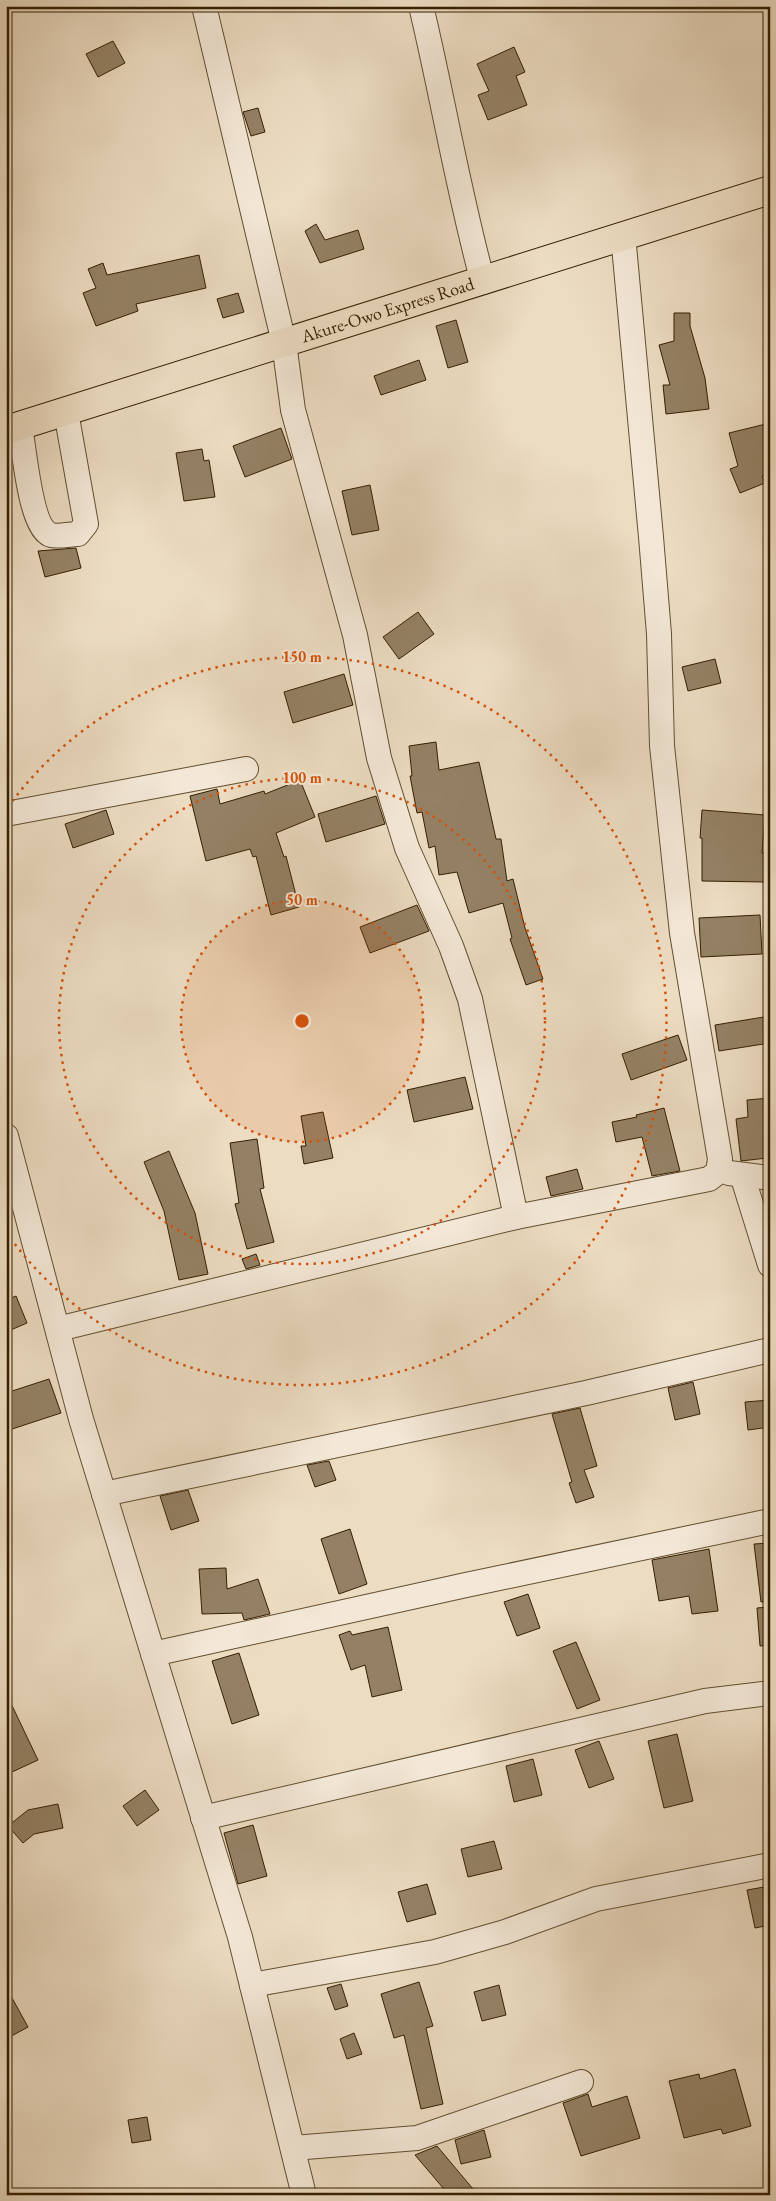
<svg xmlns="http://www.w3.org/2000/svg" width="776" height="2201" font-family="'EB Garamond',serif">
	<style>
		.building { fill: #948165; stroke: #351f00 }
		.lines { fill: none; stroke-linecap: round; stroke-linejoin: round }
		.minor-casing { stroke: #634e30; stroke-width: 26 }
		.highway-casing { stroke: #351f00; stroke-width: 30 }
		.minor { stroke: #f3e8d7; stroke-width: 24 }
		.highway { stroke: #ecdcc2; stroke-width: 28 }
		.ring { fill: none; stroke: #d6530b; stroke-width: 2.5; stroke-dasharray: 2.5 5 }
		.labels { text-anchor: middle; stroke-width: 4; stroke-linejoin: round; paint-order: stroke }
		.street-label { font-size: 18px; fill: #351f00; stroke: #f3e8d7 }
		.centre { fill: #d6530b; stroke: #f3e8d7; stroke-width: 2.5 }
		.ring-label { font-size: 15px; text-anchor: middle; font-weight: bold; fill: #d6530b; stroke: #f3e8d7; stroke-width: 4; stroke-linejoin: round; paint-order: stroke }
	</style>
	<rect width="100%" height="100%" fill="#ecdcc2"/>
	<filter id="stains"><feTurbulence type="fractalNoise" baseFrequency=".004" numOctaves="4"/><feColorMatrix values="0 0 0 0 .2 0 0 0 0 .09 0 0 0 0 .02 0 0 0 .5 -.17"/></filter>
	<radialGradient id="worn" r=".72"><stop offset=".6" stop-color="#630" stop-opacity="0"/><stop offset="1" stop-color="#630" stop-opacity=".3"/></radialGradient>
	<g class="building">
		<polygon points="113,41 125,63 98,77 86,54"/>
		<polygon points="514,47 525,72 516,76 527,105 488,120 478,95 489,91 477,64"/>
		<polygon points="258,108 265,132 251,136 243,112"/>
		<polygon points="316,224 325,240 358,230 364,249 320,263 305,231"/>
		<polygon points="199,255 206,288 136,304 138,311 96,326 83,293 96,288 88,269 103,263 107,275"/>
		<polygon points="238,293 244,312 223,318 217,299"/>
		<polygon points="674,313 690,313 690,326 705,378 709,409 666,414 663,385 670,385 659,345 674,341"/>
		<polygon points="456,320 468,362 448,368 436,326"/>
		<polygon points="419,360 426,380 381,395 374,376"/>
		<polygon points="770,423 770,453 765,454 770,473 762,476 765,483 740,493 730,469 738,466 729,433"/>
		<polygon points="281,428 292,459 245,477 233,446"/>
		<polygon points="202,449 204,461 209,460 215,497 184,501 176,453"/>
		<polygon points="370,485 379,530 352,535 342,491"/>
		<polygon points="76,548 81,568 45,577 38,551"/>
		<polygon points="418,612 434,634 399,659 383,637"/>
		<polygon points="715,659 721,683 688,691 682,667"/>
		<polygon points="344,674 353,705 293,723 284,692"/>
		<polygon points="436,742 439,770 479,762 496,839 501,839 507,881 513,879 525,928 543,979 526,985 510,939 512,938 503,903 469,913 457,872 439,875 435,846 429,848 422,812 417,813 410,776 412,776 409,746"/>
		<polygon points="300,780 315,817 276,833 284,857 286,856 299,907 271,915 256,856 253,857 250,849 206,861 190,796 217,789 220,804 264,791 265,794"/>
		<polygon points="376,796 385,824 326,842 318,814"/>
		<polygon points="106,810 114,834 73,848 65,824"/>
		<polygon points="702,810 765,815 762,853 766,853 766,882 702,881 702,838 700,838"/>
		<polygon points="417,905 429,931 370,953 360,927"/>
		<polygon points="760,915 762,954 701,957 699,918"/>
		<polygon points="770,1016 770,1043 719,1051 715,1025"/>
		<polygon points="678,1035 687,1060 631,1080 622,1054"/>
		<polygon points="465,1077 473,1109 414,1122 407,1090"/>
		<polygon points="770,1098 770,1150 766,1150 767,1158 741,1161 736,1119 748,1117 747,1100"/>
		<polygon points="664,1108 680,1171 652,1176 642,1137 616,1142 612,1122 637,1117 636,1115"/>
		<polygon points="323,1112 333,1158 304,1164 301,1146 306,1146 301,1116"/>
		<polygon points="257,1139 264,1188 260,1189 274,1242 247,1249 235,1204 239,1203 230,1143"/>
		<polygon points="169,1151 195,1213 208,1274 179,1280 164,1211 144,1162"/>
		<polygon points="577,1169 583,1189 551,1196 546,1177"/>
		<polygon points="256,1254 260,1265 246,1269 242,1259"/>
		<polygon points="16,1296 27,1323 6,1332 6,1300"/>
		<polygon points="49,1379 61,1413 6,1431 6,1393"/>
		<polygon points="693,1382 700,1414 675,1420 668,1388"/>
		<polygon points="770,1400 770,1427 748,1430 745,1402"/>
		<polygon points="580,1408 597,1466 584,1470 594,1497 576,1503 569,1483 572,1482 552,1414"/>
		<polygon points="329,1461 336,1480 315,1487 307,1465"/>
		<polygon points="188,1490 199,1521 171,1530 160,1496"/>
		<polygon points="350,1529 367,1584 339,1594 321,1539"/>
		<polygon points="770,1543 770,1601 761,1602 754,1544"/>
		<polygon points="709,1549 718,1611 692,1614 689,1596 659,1601 652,1560"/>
		<polygon points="226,1568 227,1589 258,1579 270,1614 244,1620 242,1613 202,1614 199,1569"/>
		<polygon points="528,1594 540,1628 517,1636 504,1602"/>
		<polygon points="770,1607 770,1645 760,1646 757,1608"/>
		<polygon points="388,1627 402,1690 372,1697 365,1665 351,1670 339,1635 350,1631 352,1635"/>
		<polygon points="576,1642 600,1700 577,1709 553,1651"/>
		<polygon points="239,1653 259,1715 232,1724 212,1661"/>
		<polygon points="6,1693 38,1760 12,1772 6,1759"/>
		<polygon points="677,1734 693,1801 664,1808 648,1741"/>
		<polygon points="599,1741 614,1779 589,1788 575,1750"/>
		<polygon points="533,1759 542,1795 514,1802 506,1766"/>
		<polygon points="145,1790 159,1810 137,1826 123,1806"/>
		<polygon points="58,1804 63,1828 34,1834 23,1843 8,1826 28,1810"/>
		<polygon points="253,1825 267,1876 238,1884 224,1833"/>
		<polygon points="494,1841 502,1869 468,1877 461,1849"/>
		<polygon points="427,1884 436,1914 407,1922 398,1892"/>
		<polygon points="770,1886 770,1925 755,1928 747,1890"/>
		<polygon points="419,1982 433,2026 426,2028 443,2104 421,2109 404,2035 394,2038 381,1994"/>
		<polygon points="341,1984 348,2006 335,2010 327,1988"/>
		<polygon points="499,1985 506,2015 482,2021 474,1992"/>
		<polygon points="6,1987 28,2027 6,2039"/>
		<polygon points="354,2033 362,2054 347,2059 340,2039"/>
		<polygon points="735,2069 751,2126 723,2134 721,2129 684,2138 669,2081 699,2074 700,2079"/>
		<polygon points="588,2094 592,2107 627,2096 640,2138 581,2156 563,2103"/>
		<polygon points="147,2117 151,2140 132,2143 128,2120"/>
		<polygon points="484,2130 491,2157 461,2164 455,2140"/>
		<polygon points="437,2146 473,2189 466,2195 449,2195 415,2155"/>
	</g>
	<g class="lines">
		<g class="minor-casing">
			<g id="minor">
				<polyline points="204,6 284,343 293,410 355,635 379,758 407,848 451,946 470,999 516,1217"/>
				<path d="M421,6C443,98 458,191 483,282"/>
				<path d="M20,426C24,447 30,528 51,535C58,537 71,534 78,534L86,524L66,412"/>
				<polyline points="6,814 246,769"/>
				<polyline points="6,1136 81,1419 240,1937 304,2195"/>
				<polyline points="729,1173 770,1178"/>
				<polyline points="742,1175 770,1265"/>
				<polyline points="58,1329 516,1217 709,1179 718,1172 720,1159 682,933 662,746 659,634 651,537 623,235"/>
				<polyline points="104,1494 586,1393 770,1350"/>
				<polyline points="153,1654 466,1585 770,1521"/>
				<polyline points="203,1818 705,1701 770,1693"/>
				<polyline points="252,1985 435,1952 505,1932 596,1899 770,1865"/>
				<polyline points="293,2148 417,2138 581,2082"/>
			</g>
		</g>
		<g class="highway-casing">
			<g id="highway">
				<path id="s1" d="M6,430L770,190"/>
			</g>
		</g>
		<use href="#minor" class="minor"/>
		<use href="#highway" class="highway"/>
	</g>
	<circle cx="302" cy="1021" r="121" fill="#d6530b" fill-opacity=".12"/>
	<g class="ring">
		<circle cx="302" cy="1021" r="121"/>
		<circle cx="302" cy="1021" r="243"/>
		<path d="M8 807A364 364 0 1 1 8 1235"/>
	</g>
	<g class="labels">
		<g class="street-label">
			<text dy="6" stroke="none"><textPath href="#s1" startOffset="400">Akure-Owo Express Road</textPath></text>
		</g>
	</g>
	<circle cx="302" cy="1021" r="8" class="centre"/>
	<g class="ring-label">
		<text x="302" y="662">150 m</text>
		<text x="302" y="783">100 m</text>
		<text x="302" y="905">50 m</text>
	</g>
	<rect width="776" height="2201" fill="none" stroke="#ecdcc2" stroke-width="25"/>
	<rect x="8" y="8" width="761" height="2186" fill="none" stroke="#351f00" stroke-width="2.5"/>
	<rect x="12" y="12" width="751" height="2176" fill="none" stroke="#351f00"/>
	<rect width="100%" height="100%" filter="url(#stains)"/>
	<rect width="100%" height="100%" fill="url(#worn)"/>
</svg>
